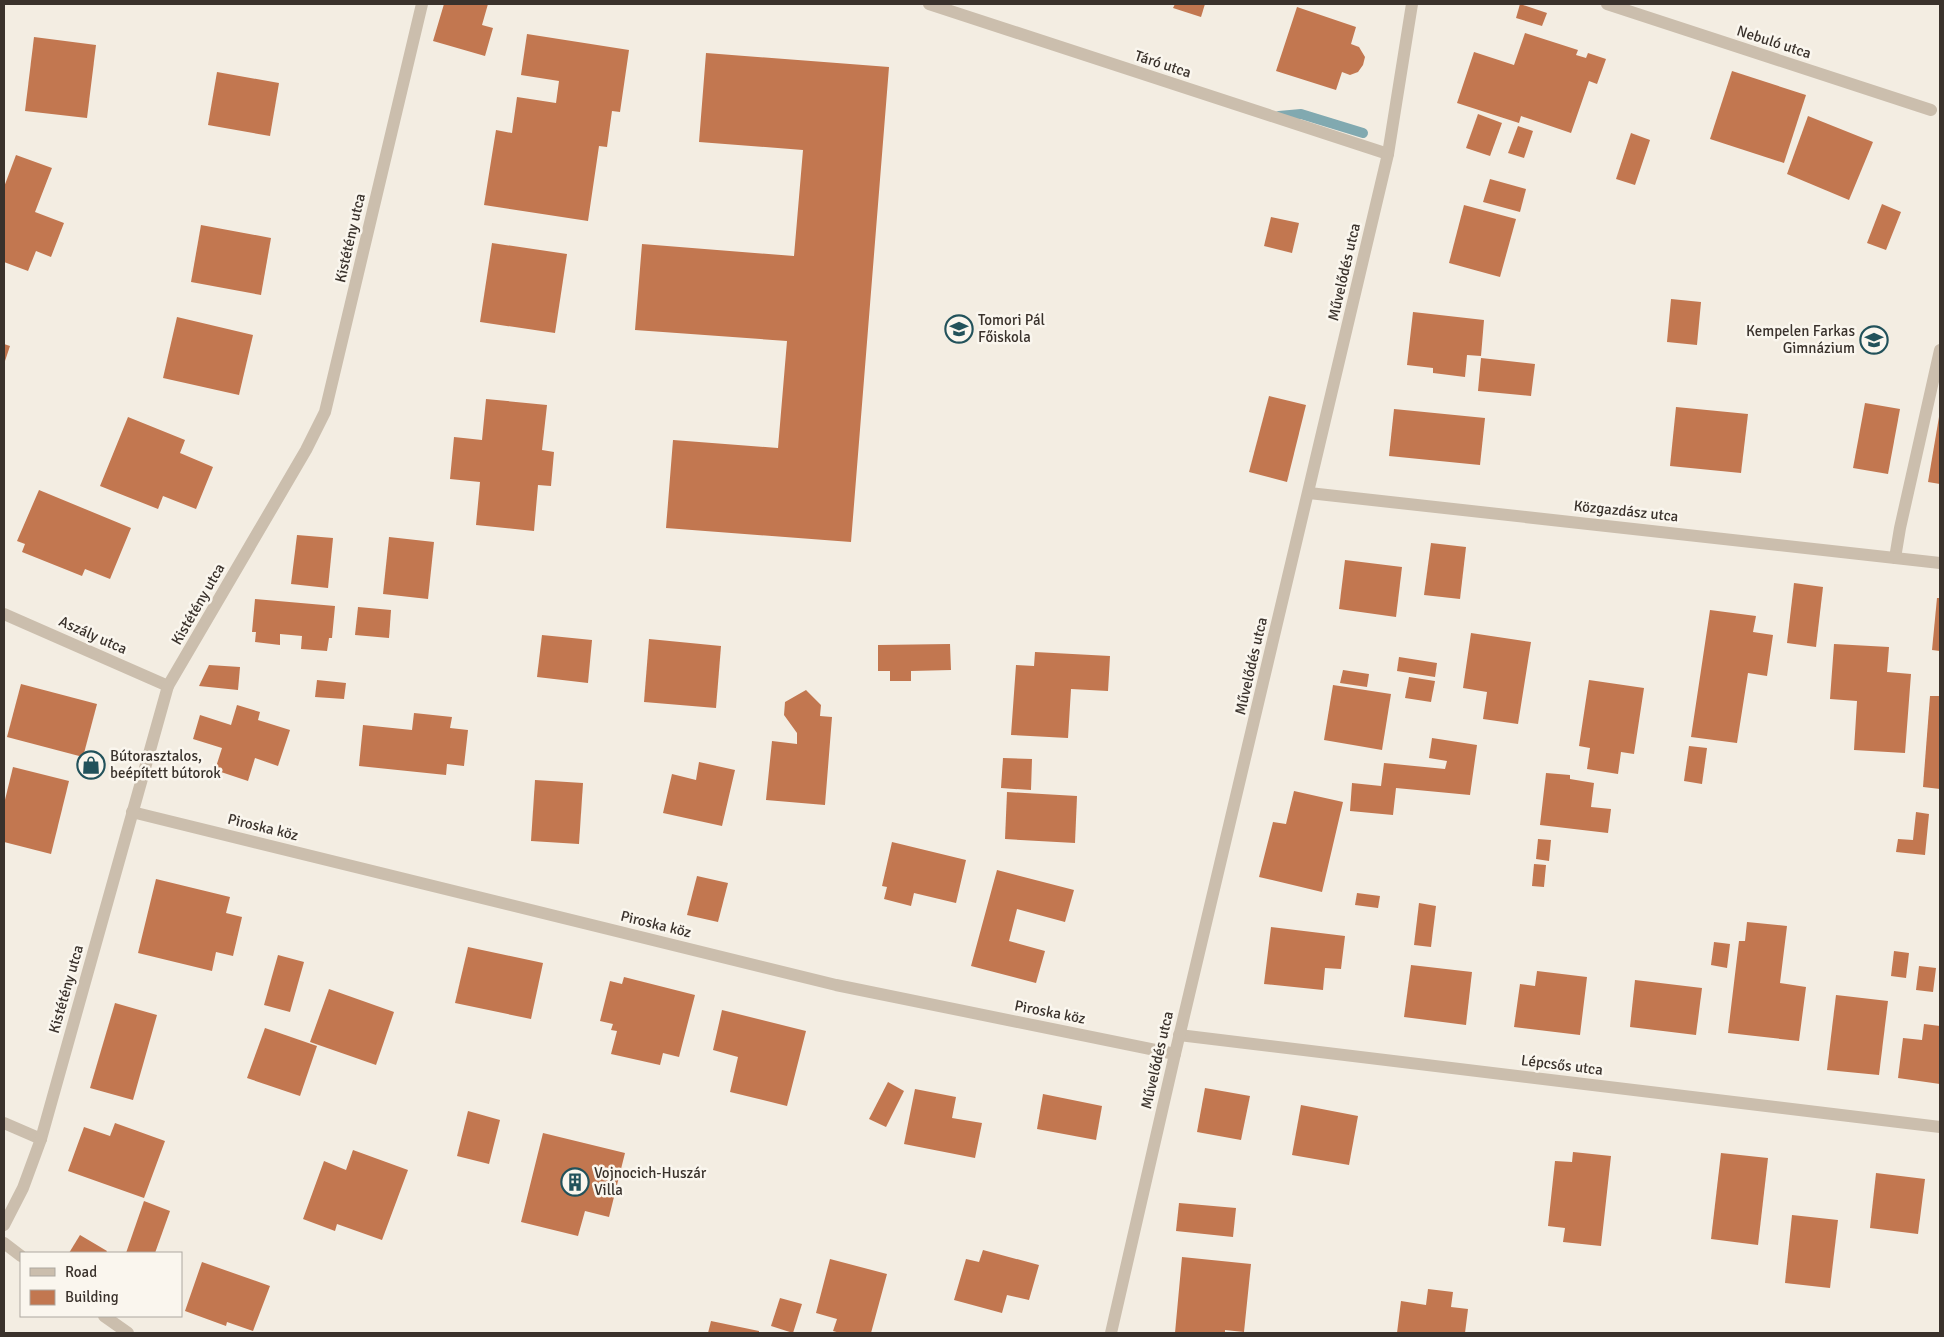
<svg xmlns="http://www.w3.org/2000/svg" width="1944" height="1337" font-family="Signika,sans-serif">
	<style>
		.lines { fill: none; stroke-linecap: round; stroke-linejoin: round }
		.stream { stroke: #81a9b0; stroke-width: 10 }
		.building { fill: #c27750 }
		.service { stroke: #cbbead; stroke-width: 12 }
		.minor { stroke: #cbbead; stroke-width: 12 }
		.labels { text-anchor: middle; stroke-width: 5; stroke-linejoin: round; paint-order: stroke }
		.street-label { font-size: 15px; fill: #3a322c; stroke: #faf6ee }
		.poi-label { font-size: 15px; fill: #3a322c; stroke: #faf6ee; text-anchor: start }
	</style>
	<rect width="100%" height="100%" fill="#f3ede2"/>
	<g class="lines">
		<polyline class="stream" points="1279,116 1301,114 1363,133"/>
	</g>
	<g class="building">
		<polygon points="444,4 488,4 482,25 493,28 485,56 433,41"/>
		<polygon points="1175,4 1205,4 1201,17 1173,8"/>
		<polygon points="1520,4 1547,13 1542,26 1516,18"/>
		<polygon points="1297,7 1356,27 1351,44 1359,47 1365,57 1363,65 1358,72 1350,75 1342,72 1336,90 1276,71"/>
		<polygon points="1525,33 1578,50 1576,55 1586,58 1588,53 1606,59 1597,84 1589,81 1571,133 1521,116 1519,123 1457,103 1474,52 1514,65"/>
		<polygon points="527,34 629,50 620,112 612,111 607,147 599,146 588,221 484,205 496,130 512,133 517,97 556,103 559,81 521,75"/>
		<polygon points="34,37 96,45 87,118 25,111"/>
		<polygon points="706,53 889,67 851,542 666,528 673,440 778,448 787,341 635,330 642,244 794,256 803,150 699,142"/>
		<polygon points="1732,71 1806,95 1784,163 1710,139"/>
		<polygon points="217,72 279,83 270,136 208,125"/>
		<polygon points="1478,114 1502,123 1490,156 1466,148"/>
		<polygon points="1808,116 1873,142 1849,200 1787,174"/>
		<polygon points="1518,126 1533,131 1524,158 1508,153"/>
		<polygon points="1631,133 1650,140 1635,185 1616,179"/>
		<polygon points="16,155 52,168 35,212 64,223 51,257 36,251 28,271 4,262 4,187"/>
		<polygon points="1490,179 1526,189 1520,212 1483,202"/>
		<polygon points="1882,204 1901,212 1886,250 1867,243"/>
		<polygon points="1464,205 1516,219 1500,277 1449,263"/>
		<polygon points="1271,217 1299,223 1292,253 1264,246"/>
		<polygon points="201,225 271,238 261,295 191,282"/>
		<polygon points="492,243 567,254 555,333 480,322"/>
		<polygon points="1671,299 1701,302 1697,345 1667,342"/>
		<polygon points="1413,312 1484,320 1481,356 1467,355 1465,377 1433,373 1433,368 1407,365"/>
		<polygon points="177,317 253,335 239,395 163,378"/>
		<polygon points="4,344 10,346 4,364"/>
		<polygon points="1481,358 1535,364 1531,396 1478,391"/>
		<polygon points="1269,396 1306,405 1287,482 1249,472"/>
		<polygon points="486,399 547,405 542,450 554,452 551,486 538,485 534,531 476,525 480,482 450,479 454,437 482,440"/>
		<polygon points="1865,403 1900,409 1888,474 1853,468"/>
		<polygon points="1676,407 1748,414 1741,473 1670,466"/>
		<polygon points="1394,409 1485,418 1480,465 1389,456"/>
		<polygon points="128,417 185,440 180,453 213,467 196,509 163,496 158,509 100,486"/>
		<polygon points="1939,417 1940,418 1940,484 1928,482"/>
		<polygon points="39,490 131,528 110,579 85,569 82,576 22,552 25,544 17,541"/>
		<polygon points="297,535 333,538 328,588 291,584"/>
		<polygon points="389,537 434,542 428,599 383,594"/>
		<polygon points="1431,543 1466,547 1460,599 1424,595"/>
		<polygon points="1345,560 1402,567 1396,617 1339,609"/>
		<polygon points="1794,583 1823,587 1816,647 1787,643"/>
		<polygon points="1937,598 1940,598 1940,651 1932,650"/>
		<polygon points="255,599 335,606 332,638 329,638 327,651 301,649 302,636 280,634 280,645 255,642 256,632 252,632"/>
		<polygon points="358,607 391,610 389,638 355,635"/>
		<polygon points="1710,610 1756,616 1753,632 1773,635 1767,676 1748,673 1737,743 1691,737"/>
		<polygon points="1471,633 1531,642 1518,724 1483,719 1487,692 1463,688"/>
		<polygon points="542,635 592,640 588,683 537,677"/>
		<polygon points="649,639 721,646 716,708 644,702"/>
		<polygon points="950,644 951,670 911,671 911,681 890,681 890,671 878,671 878,645"/>
		<polygon points="1834,644 1889,647 1887,672 1911,674 1905,753 1854,750 1857,701 1830,699"/>
		<polygon points="1035,652 1110,656 1108,691 1071,689 1068,738 1011,735 1016,665 1034,666"/>
		<polygon points="1399,657 1437,663 1435,677 1397,671"/>
		<polygon points="209,665 240,667 238,690 199,686"/>
		<polygon points="1343,670 1369,674 1367,687 1340,683"/>
		<polygon points="1409,677 1435,681 1431,702 1405,698"/>
		<polygon points="317,680 346,683 344,699 315,697"/>
		<polygon points="1589,680 1644,688 1634,754 1621,752 1618,774 1587,769 1590,748 1579,746"/>
		<polygon points="21,684 97,704 83,757 7,737"/>
		<polygon points="1333,685 1391,694 1382,750 1324,740"/>
		<polygon points="806,690 821,705 820,716 832,717 825,805 766,800 772,741 797,744 797,733 784,715 785,702"/>
		<polygon points="1930,696 1940,696 1940,789 1923,787"/>
		<polygon points="237,705 260,712 258,720 290,730 278,766 255,758 248,781 215,770 222,748 193,739 200,715 231,725"/>
		<polygon points="414,713 452,717 450,728 468,730 464,766 447,764 446,775 359,766 363,725 412,730"/>
		<polygon points="1432,738 1477,745 1470,795 1396,788 1393,815 1350,811 1352,783 1381,786 1384,763 1445,769 1447,761 1429,758"/>
		<polygon points="1689,746 1707,748 1702,784 1684,781"/>
		<polygon points="1003,758 1032,759 1031,790 1001,788"/>
		<polygon points="699,762 735,770 722,826 663,813 672,774 696,780"/>
		<polygon points="13,767 69,781 51,854 4,842 4,804"/>
		<polygon points="1546,773 1570,775 1570,779 1594,783 1591,807 1611,809 1608,833 1540,825"/>
		<polygon points="535,780 583,783 579,844 531,841"/>
		<polygon points="1294,791 1343,802 1322,892 1259,877 1273,822 1286,824"/>
		<polygon points="1007,792 1077,796 1075,843 1005,839"/>
		<polygon points="1916,812 1929,814 1925,855 1896,852 1898,839 1913,840"/>
		<polygon points="1538,839 1551,840 1549,861 1536,859"/>
		<polygon points="892,842 966,860 956,903 914,893 911,906 884,899 887,887 882,886"/>
		<polygon points="1534,864 1546,865 1544,887 1532,886"/>
		<polygon points="997,870 1074,890 1065,922 1017,909 1009,941 1045,951 1036,983 971,966"/>
		<polygon points="697,876 728,883 718,922 687,915"/>
		<polygon points="156,879 230,897 226,913 242,917 233,956 216,952 212,971 138,953"/>
		<polygon points="1357,893 1380,896 1378,908 1355,905"/>
		<polygon points="1419,903 1436,906 1431,947 1414,945"/>
		<polygon points="1747,922 1787,926 1780,983 1806,987 1799,1041 1728,1033 1739,941 1745,941"/>
		<polygon points="1271,927 1345,936 1341,969 1325,968 1323,990 1264,984"/>
		<polygon points="1714,942 1730,944 1727,968 1711,965"/>
		<polygon points="468,947 543,963 531,1019 455,1003"/>
		<polygon points="1894,951 1909,953 1906,978 1891,976"/>
		<polygon points="278,955 304,962 290,1012 264,1005"/>
		<polygon points="1411,965 1472,972 1466,1025 1404,1017"/>
		<polygon points="1919,966 1936,968 1933,992 1916,990"/>
		<polygon points="1537,971 1587,977 1580,1035 1514,1027 1520,984 1535,986"/>
		<polygon points="624,977 695,995 679,1057 663,1053 660,1065 611,1054 617,1031 611,1030 613,1024 600,1021 610,981 622,984"/>
		<polygon points="1635,980 1702,988 1696,1035 1630,1027"/>
		<polygon points="329,989 394,1012 376,1065 310,1042"/>
		<polygon points="1836,995 1888,1001 1879,1075 1827,1070"/>
		<polygon points="115,1003 157,1015 133,1100 90,1088"/>
		<polygon points="722,1010 806,1031 787,1106 730,1092 738,1057 713,1050"/>
		<polygon points="1924,1024 1940,1026 1940,1084 1898,1078 1903,1038 1922,1040"/>
		<polygon points="265,1028 317,1046 300,1096 247,1078"/>
		<polygon points="888,1082 904,1091 886,1127 869,1119"/>
		<polygon points="1205,1088 1250,1096 1241,1140 1197,1132"/>
		<polygon points="915,1089 956,1097 952,1118 982,1123 975,1158 904,1144"/>
		<polygon points="1043,1094 1102,1106 1096,1140 1037,1129"/>
		<polygon points="1301,1105 1358,1116 1349,1165 1292,1155"/>
		<polygon points="468,1111 500,1120 489,1164 457,1156"/>
		<polygon points="115,1123 165,1141 144,1198 68,1171 84,1127 110,1136"/>
		<polygon points="543,1133 625,1153 609,1217 585,1211 578,1236 521,1222"/>
		<polygon points="353,1150 408,1170 382,1240 337,1224 335,1231 303,1219 324,1161 346,1170"/>
		<polygon points="1573,1152 1611,1156 1601,1246 1563,1242 1565,1228 1548,1226 1555,1161 1572,1162"/>
		<polygon points="1721,1153 1768,1158 1758,1245 1711,1239"/>
		<polygon points="1876,1173 1925,1179 1918,1234 1870,1228"/>
		<polygon points="144,1201 170,1211 155,1253 126,1253"/>
		<polygon points="1179,1203 1236,1208 1233,1237 1176,1231"/>
		<polygon points="1792,1215 1838,1220 1830,1288 1785,1283"/>
		<polygon points="80,1235 107,1251 106,1253 69,1253"/>
		<polygon points="983,1250 1039,1265 1029,1300 1007,1295 1002,1313 954,1300 966,1259 979,1262"/>
		<polygon points="1182,1257 1251,1264 1244,1332 1225,1330 1225,1333 1175,1333"/>
		<polygon points="830,1259 887,1274 871,1333 840,1333 833,1331 837,1319 816,1313"/>
		<polygon points="202,1262 270,1286 253,1331 227,1322 226,1326 185,1311"/>
		<polygon points="1428,1289 1453,1292 1451,1307 1468,1309 1465,1333 1397,1333 1401,1301 1426,1305"/>
		<polygon points="780,1298 802,1304 793,1333 771,1326"/>
		<polygon points="711,1321 759,1331 759,1333 708,1333"/>
	</g>
	<g class="lines">
		<polyline class="service" points="1895,558 1900,528 1940,350"/>
		<g class="minor">
			<polyline points="929,4 1388,154"/>
			<polyline points="1607,4 1931,110"/>
			<polyline points="1309,493 1940,563"/>
			<polyline points="4,614 168,686"/>
			<polyline points="132,812 836,985 1175,1054"/>
			<polyline points="1179,1035 1940,1127"/>
			<polyline points="4,1123 41,1139"/>
			<polyline points="4,1225 23,1188 41,1139 168,686 306,450 325,412 422,4"/>
			<polyline points="4,1243 21,1256"/>
			<polyline points="104,1316 128,1333"/>
			<polyline points="1111,1333 1175,1054 1388,154 1412,4"/>
		</g>
	</g>
	<defs>
		<g id="university-ring" transform="scale(1.4375)"><circle r="9.5" fill="#faf6ee" stroke="#22525b" stroke-width="1.5"/><path d="M0-5L7-2L0 1L-7-2ZM-4 1L0 2.5L4 1V4Q0 6-4 4Z" fill="#22525b"/></g>
		<g id="school-ring" transform="scale(1.4375)"><circle r="9.5" fill="#faf6ee" stroke="#22525b" stroke-width="1.5"/><path d="M0-5L7-2L0 1L-7-2ZM-4 1L0 2.5L4 1V4Q0 6-4 4Z" fill="#22525b"/></g>
		<g id="shop-ring" transform="scale(1.4375)"><circle r="9.5" fill="#faf6ee" stroke="#22525b" stroke-width="1.5"/><path d="M-5-2.5h2.3a2.7 3.5 0 0 1 5.4 0H5L5.5 6h-11ZM-1.5-2.5h3a1.5 2.3 0 0 0-3 0Z" fill="#22525b"/></g>
		<g id="building-ring" transform="scale(1.4375)"><circle r="9.5" fill="#faf6ee" stroke="#22525b" stroke-width="1.5"/><path d="M-4-6H4V6H1V3H-1V6H-4ZM-2.5-4.3h1.7v1.8h-1.7ZM.8-4.3h1.7v1.8H.8ZM-2.5-1h1.7V.8h-1.7ZM.8-1h1.7V.8H.8Z" fill="#22525b"/></g>
	</defs>
	<g fill-rule="evenodd">
		<use href="#university-ring" x="959" y="329"/>
		<use href="#school-ring" x="1874" y="340"/>
		<use href="#shop-ring" x="91" y="765"/>
		<use href="#building-ring" x="575" y="1182"/>
	</g>
	<g class="labels">
		<g class="street-label">
			<text transform="translate(1774 42) rotate(18)" y="5">Nebuló utca</text>
			<text transform="translate(1163 64) rotate(18)" y="5">Táró utca</text>
			<text transform="translate(350 238) rotate(-77)" y="5">Kistétény utca</text>
			<text transform="translate(1344 272) rotate(-77)" y="5">Művelődés utca</text>
			<text transform="translate(1626 511) rotate(6)" y="5">Közgazdász utca</text>
			<text transform="translate(198 604) rotate(-60)" y="5">Kistétény utca</text>
			<text transform="translate(93 635) rotate(24)" y="5">Aszály utca</text>
			<text transform="translate(1251 666) rotate(-77)" y="5">Művelődés utca</text>
			<text transform="translate(263 827) rotate(14)" y="5">Piroska köz</text>
			<text transform="translate(656 924) rotate(14)" y="5">Piroska köz</text>
			<text transform="translate(66 989) rotate(-74)" y="5">Kistétény utca</text>
			<text transform="translate(1050 1012) rotate(11)" y="5">Piroska köz</text>
			<text transform="translate(1157 1060) rotate(-77)" y="5">Művelődés utca</text>
			<text transform="translate(1562 1065) rotate(7)" y="5">Lépcsős utca</text>
		</g>
		<g class="poi-label">
			<text x="978" y="325">Tomori Pál<tspan x="978" dy="17">Főiskola</tspan></text>
			<text x="1855" y="336" text-anchor="end">Kempelen Farkas<tspan x="1855" dy="17">Gimnázium</tspan></text>
			<text x="110" y="761">Bútorasztalos,<tspan x="110" dy="17">beépített bútorok</tspan></text>
			<text x="594" y="1178">Vojnocich-Huszár<tspan x="594" dy="17">Villa</tspan></text>
		</g>
	</g>
	<rect width="1944" height="1337" fill="none" stroke="#3a322c" stroke-width="10"/>
	<rect x="20" y="1252" width="162" height="65" fill="#faf6ee" stroke="#ada8a0"/>
	<rect x="30" y="1268" width="25" height="8" fill="#cbbead" stroke="#ada8a0"/>
	<text x="65" y="1277" font-size="15" fill="#3a322c">Road</text>
	<rect x="30" y="1290" width="25" height="15" fill="#c27750" stroke="#ada8a0"/>
	<text x="65" y="1302" font-size="15" fill="#3a322c">Building</text>
</svg>
